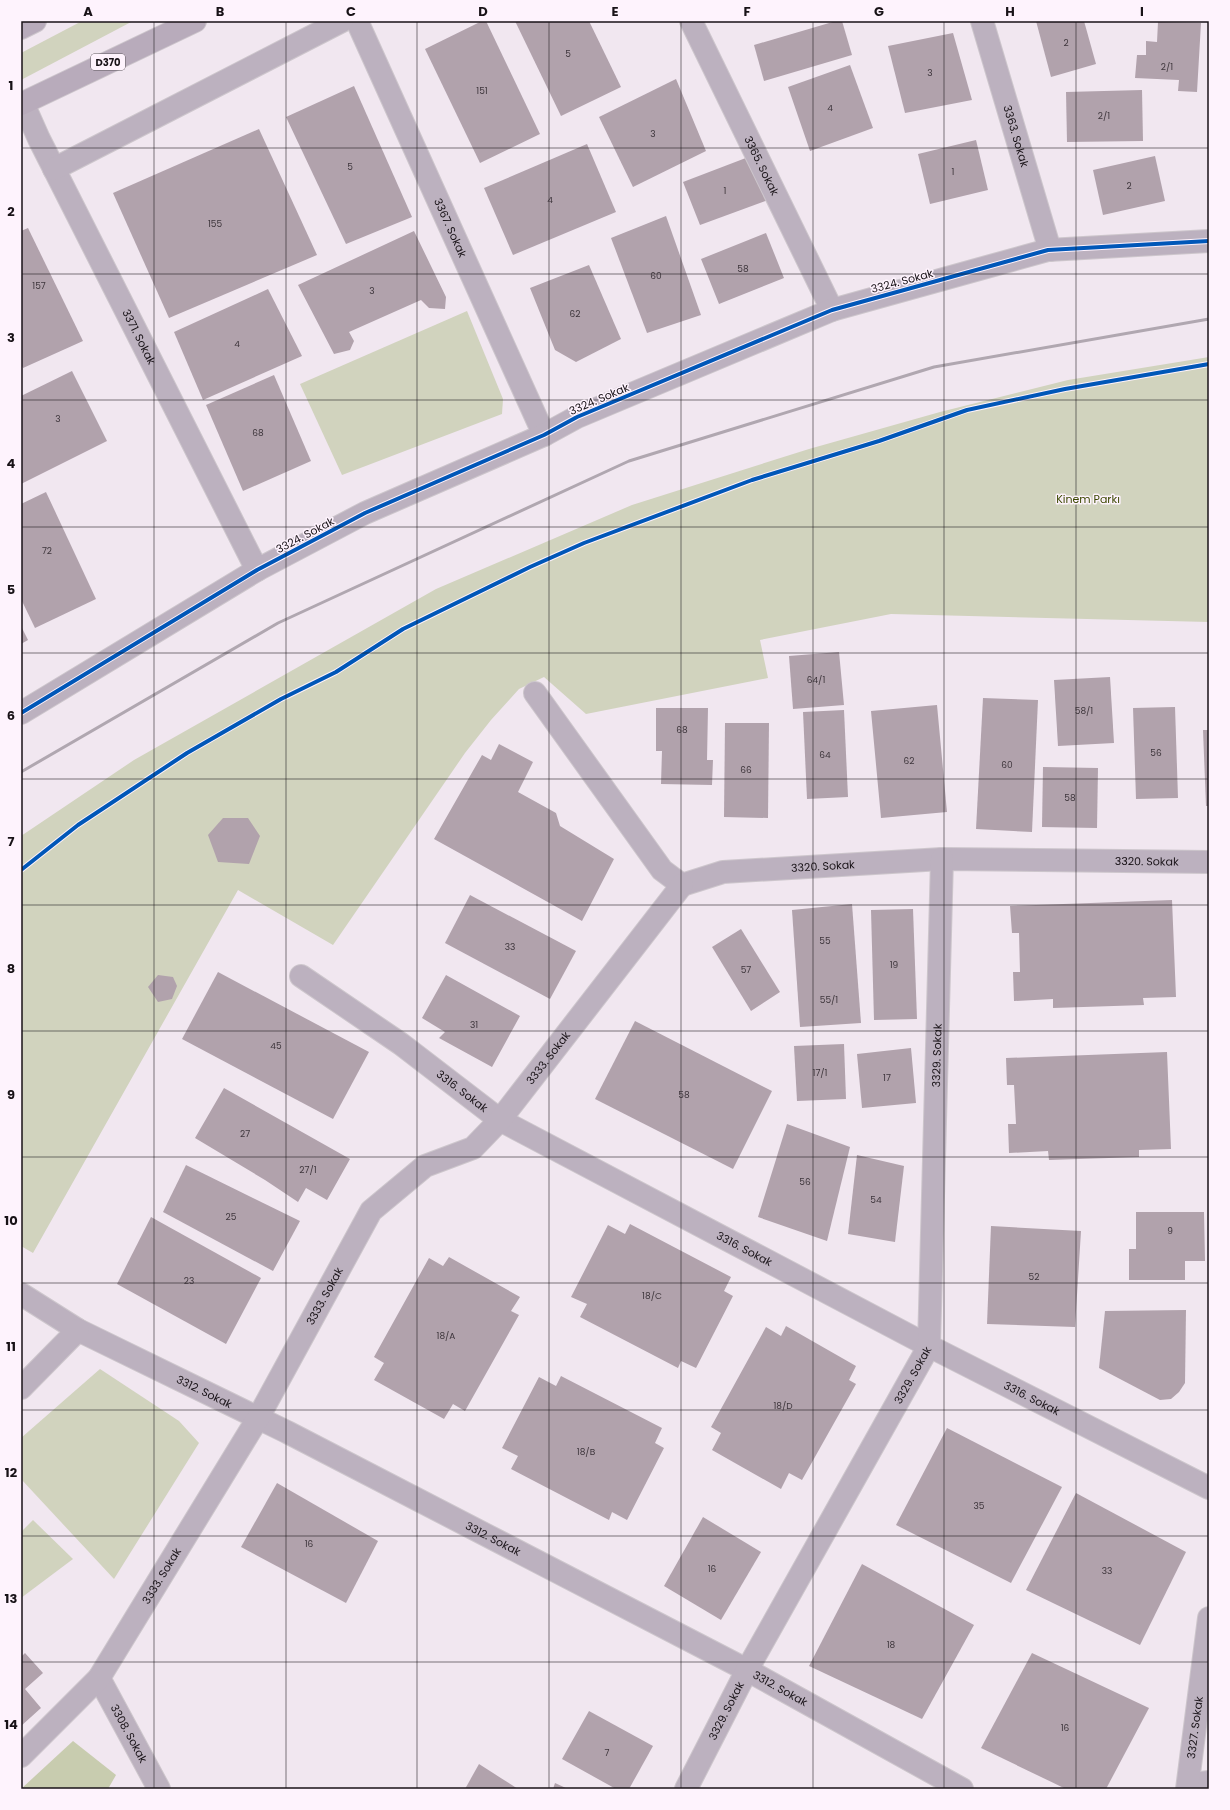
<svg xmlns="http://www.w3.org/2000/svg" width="1230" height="1810" font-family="Poppins,sans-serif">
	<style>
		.green { fill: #d1d3be }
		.forest { fill: #c8ccaf }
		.building { fill: #b1a2ac }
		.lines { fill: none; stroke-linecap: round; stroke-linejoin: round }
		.minor-casing { stroke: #cdc6cc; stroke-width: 24 }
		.trunk-casing { stroke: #cdc6cc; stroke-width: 24 }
		.minor { stroke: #bcb1bf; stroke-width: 22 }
		.trunk { stroke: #b8abbb; stroke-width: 22 }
		.rail { stroke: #b0a7b0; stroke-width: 3 }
		.cycleway-casing { stroke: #fef3fd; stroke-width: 6 }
		.cycleway { stroke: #0057b8; stroke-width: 4 }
		.grid { fill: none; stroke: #181217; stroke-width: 1; stroke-opacity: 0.55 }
		.labels { text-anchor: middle; stroke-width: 3; stroke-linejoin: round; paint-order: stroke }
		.number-label { font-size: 9px; fill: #3e363c }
		.shield { fill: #fef3fd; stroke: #5d565c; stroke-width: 1 }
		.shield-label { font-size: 10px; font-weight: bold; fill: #181217 }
		.street-label { font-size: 11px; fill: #181217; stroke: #fef3fd }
		.park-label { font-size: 11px; fill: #3b4800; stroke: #fef3fd }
		.neatline { fill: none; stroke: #181217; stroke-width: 1.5 }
		.grid-label { font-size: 13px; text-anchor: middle; font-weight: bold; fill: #181217 }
	</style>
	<rect width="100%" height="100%" fill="#f1e7f0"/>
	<g class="green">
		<polygon points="82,21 133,21 21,80 21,53"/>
		<polygon points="467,311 503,399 502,414 342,475 300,384"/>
		<polygon points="1209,357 1209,622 891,614 760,640 768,678 586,714 544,677 519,689 491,720 465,753 333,945 238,890 33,1253 21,1246 21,836 134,760 436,589 632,505 809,449 940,412 1068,380"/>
		<polygon points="100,1369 179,1421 199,1443 114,1579 21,1479 21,1438"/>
		<polygon points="33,1520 73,1559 21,1598 21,1532"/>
	</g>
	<polygon class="forest" points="73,1741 116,1775 108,1789 21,1789"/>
	<g class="building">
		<polygon points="482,21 486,21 540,134 480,163 425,49"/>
		<polygon points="515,21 589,21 621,87 561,116"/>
		<polygon points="836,21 842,21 852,55 764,81 754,45"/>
		<polygon points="1036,21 1084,21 1096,64 1051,77"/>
		<polygon points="1158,22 1201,23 1197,92 1178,91 1179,80 1135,78 1137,55 1146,55 1146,41 1157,42"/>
		<polygon points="953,33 972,100 905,113 888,46"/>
		<polygon points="850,65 873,128 810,151 788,87"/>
		<polygon points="676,79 706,151 633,187 599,117"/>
		<polygon points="354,86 412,217 346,244 286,117"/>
		<polygon points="1142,90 1143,141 1067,142 1066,92"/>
		<polygon points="259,129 317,255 169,318 113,193"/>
		<polygon points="976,140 988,190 930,204 918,154"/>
		<polygon points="587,144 616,212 513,255 484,188"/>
		<polygon points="751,156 768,200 700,225 683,182"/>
		<polygon points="1155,156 1165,201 1103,215 1093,170"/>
		<polygon points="666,216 701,315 647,333 611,238"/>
		<polygon points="28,228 83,341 23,368 21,364 21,231"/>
		<polygon points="414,231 446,297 445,309 429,308 421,300 349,332 354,341 350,350 334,354 298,285"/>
		<polygon points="766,233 784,278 719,304 701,259"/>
		<polygon points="589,265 621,339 576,362 555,350 530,288"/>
		<polygon points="268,289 302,356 203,400 174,332"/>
		<polygon points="72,371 107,441 21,484 21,396"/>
		<polygon points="274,375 311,461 243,491 206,405"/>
		<polygon points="46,492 96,599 35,628 21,599 21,504"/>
		<polygon points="21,626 28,640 21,644"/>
		<polygon points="839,652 844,705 793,709 789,656"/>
		<polygon points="1110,677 1114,743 1058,746 1054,680"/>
		<polygon points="983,698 1038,700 1032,832 976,829"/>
		<polygon points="937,705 947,812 881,818 871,711"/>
		<polygon points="1175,707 1178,798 1136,799 1133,708"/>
		<polygon points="656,708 708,708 707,760 713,760 712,785 661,784 662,751 656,751"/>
		<polygon points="844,710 848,797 807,799 803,712"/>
		<polygon points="725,723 769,723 768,818 724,817"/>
		<polygon points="1203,730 1209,730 1209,806 1206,806"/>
		<polygon points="499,744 533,762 518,792 556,813 560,826 614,859 582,921 434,839 482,755 491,760"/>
		<polygon points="1043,767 1098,768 1097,828 1042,827"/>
		<polygon points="223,818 248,818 260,836 249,864 218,862 208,835"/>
		<polygon points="470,895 576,951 550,999 445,943"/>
		<polygon points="1172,900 1176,997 1143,998 1144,1005 1053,1008 1053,999 1014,1001 1013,972 1020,972 1019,933 1012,933 1010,906"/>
		<polygon points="852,904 861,1023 800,1027 792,910"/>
		<polygon points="913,909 917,1019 874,1020 871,910"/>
		<polygon points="741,929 780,992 751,1011 712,947"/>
		<polygon points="218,972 369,1052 333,1119 182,1039"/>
		<polygon points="158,975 173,977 177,986 172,999 158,1002 148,987"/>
		<polygon points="446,975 520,1016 492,1067 439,1038 445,1032 422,1018"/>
		<polygon points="635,1021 772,1091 733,1169 595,1099"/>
		<polygon points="844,1044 846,1099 797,1101 794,1046"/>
		<polygon points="911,1048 916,1103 862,1108 857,1054"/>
		<polygon points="1167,1052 1171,1149 1139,1150 1139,1157 1049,1160 1048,1151 1009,1153 1008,1124 1016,1124 1014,1085 1007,1085 1006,1058"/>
		<polygon points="224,1088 350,1159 327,1200 306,1188 298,1202 265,1180 195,1138"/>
		<polygon points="787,1124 850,1147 827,1241 758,1217"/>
		<polygon points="857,1155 904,1166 895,1242 848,1234"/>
		<polygon points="186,1165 300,1221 273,1271 163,1212"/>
		<polygon points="1136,1212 1204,1212 1205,1261 1185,1261 1185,1280 1129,1280 1129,1249 1136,1249"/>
		<polygon points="151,1217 261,1278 226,1344 117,1284"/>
		<polygon points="630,1224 731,1277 724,1291 733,1296 696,1368 681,1361 678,1368 580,1317 587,1304 571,1297 608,1225 625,1234"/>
		<polygon points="991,1226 1081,1231 1075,1327 987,1324"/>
		<polygon points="449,1257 520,1297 511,1311 519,1315 465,1411 453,1404 444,1419 374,1380 384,1363 374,1357 429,1258 443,1266"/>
		<polygon points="1186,1310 1185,1383 1179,1392 1171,1399 1160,1400 1099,1368 1105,1311"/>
		<polygon points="786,1326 856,1366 849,1380 856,1384 802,1480 789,1473 781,1489 712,1450 721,1433 711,1427 766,1327 781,1336"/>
		<polygon points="561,1376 662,1428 655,1443 664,1448 627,1520 612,1512 609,1520 511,1469 518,1456 502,1448 539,1377 556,1386"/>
		<polygon points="947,1428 1062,1487 1011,1583 896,1525"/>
		<polygon points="277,1483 378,1541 346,1603 241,1547"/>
		<polygon points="1076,1493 1186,1552 1140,1645 1026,1590"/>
		<polygon points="703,1517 761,1552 721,1620 664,1586"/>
		<polygon points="862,1564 974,1625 922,1719 809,1666"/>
		<polygon points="25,1653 43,1673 25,1689 41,1708 21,1726 21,1657"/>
		<polygon points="1032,1653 1149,1708 1106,1789 1066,1789 981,1748"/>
		<polygon points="589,1711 653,1746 629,1789 616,1789 562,1759"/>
		<polygon points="479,1764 518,1789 465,1789"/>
		<polygon points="555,1783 568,1789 553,1789"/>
	</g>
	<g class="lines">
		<g class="minor-casing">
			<g id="minor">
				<path id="s1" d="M357,21L544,435"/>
				<path id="s2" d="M691,21L832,310"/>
				<path id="s3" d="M982,21L1050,250"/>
				<path id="s4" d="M23,103L39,139L257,570"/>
				<polyline points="54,169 342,21"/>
				<path id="s5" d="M535,693L662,870L682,885L723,872L942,859L1209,862"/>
				<polyline points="21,713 257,570 365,513 544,435 577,417 832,310 1048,250 1209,241"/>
				<path id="s6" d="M301,976L401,1044L500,1120L929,1346L1209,1488"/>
				<path id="s7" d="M21,1294L78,1330L287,1432L747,1670L962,1789"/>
				<polyline points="21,1388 78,1330"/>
				<path id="s8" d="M99,1678L159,1789"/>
				<path id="s9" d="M21,1756L99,1678L258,1418L371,1211L425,1166L473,1148L500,1120L682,885"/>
				<polyline points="1188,1785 1209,1782"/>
				<path id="s10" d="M686,1789L747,1670L929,1346L942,859"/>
				<path id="s11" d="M1187,1789L1209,1618"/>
			</g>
		</g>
		<g class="trunk-casing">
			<g id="trunk">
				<polyline points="21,28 35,21"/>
				<polyline points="21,104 195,21"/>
			</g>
		</g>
		<use href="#minor" class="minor"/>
		<use href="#trunk" class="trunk"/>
		<polyline class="rail" points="21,772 278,623 629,461 934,367 1209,319"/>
		<g class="cycleway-casing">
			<g id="cycleway">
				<polyline points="21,713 257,570 365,513 544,435 577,417 832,310 1048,250 1209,241"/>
				<polyline points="21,870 78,825 187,753 281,699 336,672 403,629 530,567 584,543 752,480 879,441 967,410 1065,389 1209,364"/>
			</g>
		</g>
		<use href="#cycleway" class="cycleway"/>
	</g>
	<path class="grid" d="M154,21V1789M286,21V1789M417,21V1789M549,21V1789M681,21V1789M813,21V1789M944,21V1789M1076,21V1789M21,148H1209M21,274H1209M21,400H1209M21,527H1209M21,653H1209M21,779H1209M21,905H1209M21,1031H1209M21,1157H1209M21,1283H1209M21,1410H1209M21,1536H1209M21,1662H1209"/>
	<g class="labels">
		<g class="number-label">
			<text x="1066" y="46">2</text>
			<text x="568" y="57">5</text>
			<text x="1167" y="70">2/1</text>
			<text x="930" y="76">3</text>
			<text x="482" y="94">151</text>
			<text x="830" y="111">4</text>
			<text x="1104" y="119">2/1</text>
			<text x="653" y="137">3</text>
			<text x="350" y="170">5</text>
			<text x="953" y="175">1</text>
			<text x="1129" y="189">2</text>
			<text x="725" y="194">1</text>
			<text x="550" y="203">4</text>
			<text x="215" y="227">155</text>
			<text x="743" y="272">58</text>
			<text x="656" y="279">60</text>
			<text x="39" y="289">157</text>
			<text x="372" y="294">3</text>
			<text x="575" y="317">62</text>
			<text x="237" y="347">4</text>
			<text x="58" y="422">3</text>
			<text x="258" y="436">68</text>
			<text x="47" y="554">72</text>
			<text x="816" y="683">64/1</text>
			<text x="1084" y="714">58/1</text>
			<text x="682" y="733">68</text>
			<text x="1156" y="756">56</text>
			<text x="825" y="758">64</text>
			<text x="909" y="764">62</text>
			<text x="1007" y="768">60</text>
			<text x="746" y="773">66</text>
			<text x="1070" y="801">58</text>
			<text x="825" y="944">55</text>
			<text x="510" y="950">33</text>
			<text x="894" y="968">19</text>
			<text x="746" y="973">57</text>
			<text x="829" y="1003">55/1</text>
			<text x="474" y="1028">31</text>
			<text x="276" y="1049">45</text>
			<text x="820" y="1076">17/1</text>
			<text x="887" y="1081">17</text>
			<text x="684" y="1098">58</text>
			<text x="245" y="1137">27</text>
			<text x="308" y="1173">27/1</text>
			<text x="805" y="1185">56</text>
			<text x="876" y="1203">54</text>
			<text x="231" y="1220">25</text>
			<text x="1170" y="1234">9</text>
			<text x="1034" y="1280">52</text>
			<text x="189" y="1284">23</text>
			<text x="652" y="1299">18/C</text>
			<text x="446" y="1339">18/A</text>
			<text x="783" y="1409">18/D</text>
			<text x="586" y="1455">18/B</text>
			<text x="979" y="1509">35</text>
			<text x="309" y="1547">16</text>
			<text x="712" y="1572">16</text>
			<text x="1107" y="1574">33</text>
			<text x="891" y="1648">18</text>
			<text x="1065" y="1731">16</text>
			<text x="607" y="1756">7</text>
		</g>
		<rect class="shield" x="91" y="54" width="34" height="16" rx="3"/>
		<g class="shield-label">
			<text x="108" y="66">D370</text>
		</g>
		<g class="street-label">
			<text dy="4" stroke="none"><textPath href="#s3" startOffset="120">3363. Sokak</textPath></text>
			<text dy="4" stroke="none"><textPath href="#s2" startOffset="161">3365. Sokak</textPath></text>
			<text dy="4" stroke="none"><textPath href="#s1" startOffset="227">3367. Sokak</textPath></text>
			<text transform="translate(902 281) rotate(-15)" y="4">3324. Sokak</text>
			<text dy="4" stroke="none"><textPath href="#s4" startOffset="261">3371. Sokak</textPath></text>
			<text transform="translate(599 399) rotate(-23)" y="4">3324. Sokak</text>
			<text transform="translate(305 535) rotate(-28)" y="4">3324. Sokak</text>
			<text dy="4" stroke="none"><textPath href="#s5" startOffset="710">3320. Sokak</textPath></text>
			<text dy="4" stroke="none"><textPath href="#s5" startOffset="386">3320. Sokak</textPath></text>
			<text dy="4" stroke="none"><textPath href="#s10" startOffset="796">3329. Sokak</textPath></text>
			<text dy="4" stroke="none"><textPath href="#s9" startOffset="890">3333. Sokak</textPath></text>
			<text dy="4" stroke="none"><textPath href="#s6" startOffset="198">3316. Sokak</textPath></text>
			<text dy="4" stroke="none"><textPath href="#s6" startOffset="522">3316. Sokak</textPath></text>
			<text dy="4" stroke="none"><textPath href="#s9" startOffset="554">3333. Sokak</textPath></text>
			<text dy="4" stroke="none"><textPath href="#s10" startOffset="472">3329. Sokak</textPath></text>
			<text dy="4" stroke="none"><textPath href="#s7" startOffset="208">3312. Sokak</textPath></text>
			<text dy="4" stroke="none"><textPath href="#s6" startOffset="846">3316. Sokak</textPath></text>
			<text dy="4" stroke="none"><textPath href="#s7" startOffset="532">3312. Sokak</textPath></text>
			<text dy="4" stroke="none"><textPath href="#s9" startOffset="230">3333. Sokak</textPath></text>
			<text dy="4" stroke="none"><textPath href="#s7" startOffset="856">3312. Sokak</textPath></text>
			<text dy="4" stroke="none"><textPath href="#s10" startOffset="88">3329. Sokak</textPath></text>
			<text dy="4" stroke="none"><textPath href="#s11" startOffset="62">3327. Sokak</textPath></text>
			<text dy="4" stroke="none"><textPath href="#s8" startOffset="63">3308. Sokak</textPath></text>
		</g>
		<g class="park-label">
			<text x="1088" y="503">Kinem Parkı</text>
		</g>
	</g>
	<rect width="1230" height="1810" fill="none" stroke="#fef3fd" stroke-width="44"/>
	<rect x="22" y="22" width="1186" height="1766" class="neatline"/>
	<g class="grid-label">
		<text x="88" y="16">A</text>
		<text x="220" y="16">B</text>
		<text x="351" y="16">C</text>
		<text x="483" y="16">D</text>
		<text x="615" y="16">E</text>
		<text x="747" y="16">F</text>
		<text x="879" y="16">G</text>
		<text x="1010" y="16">H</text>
		<text x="1142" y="16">I</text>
		<text x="11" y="90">1</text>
		<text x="11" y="216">2</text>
		<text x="11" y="342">3</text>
		<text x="11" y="468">4</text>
		<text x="11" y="594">5</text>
		<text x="11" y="720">6</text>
		<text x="11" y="846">7</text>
		<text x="11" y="973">8</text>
		<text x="11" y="1099">9</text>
		<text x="11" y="1225">10</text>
		<text x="11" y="1351">11</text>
		<text x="11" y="1477">12</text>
		<text x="11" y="1603">13</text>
		<text x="11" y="1729">14</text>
	</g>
</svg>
